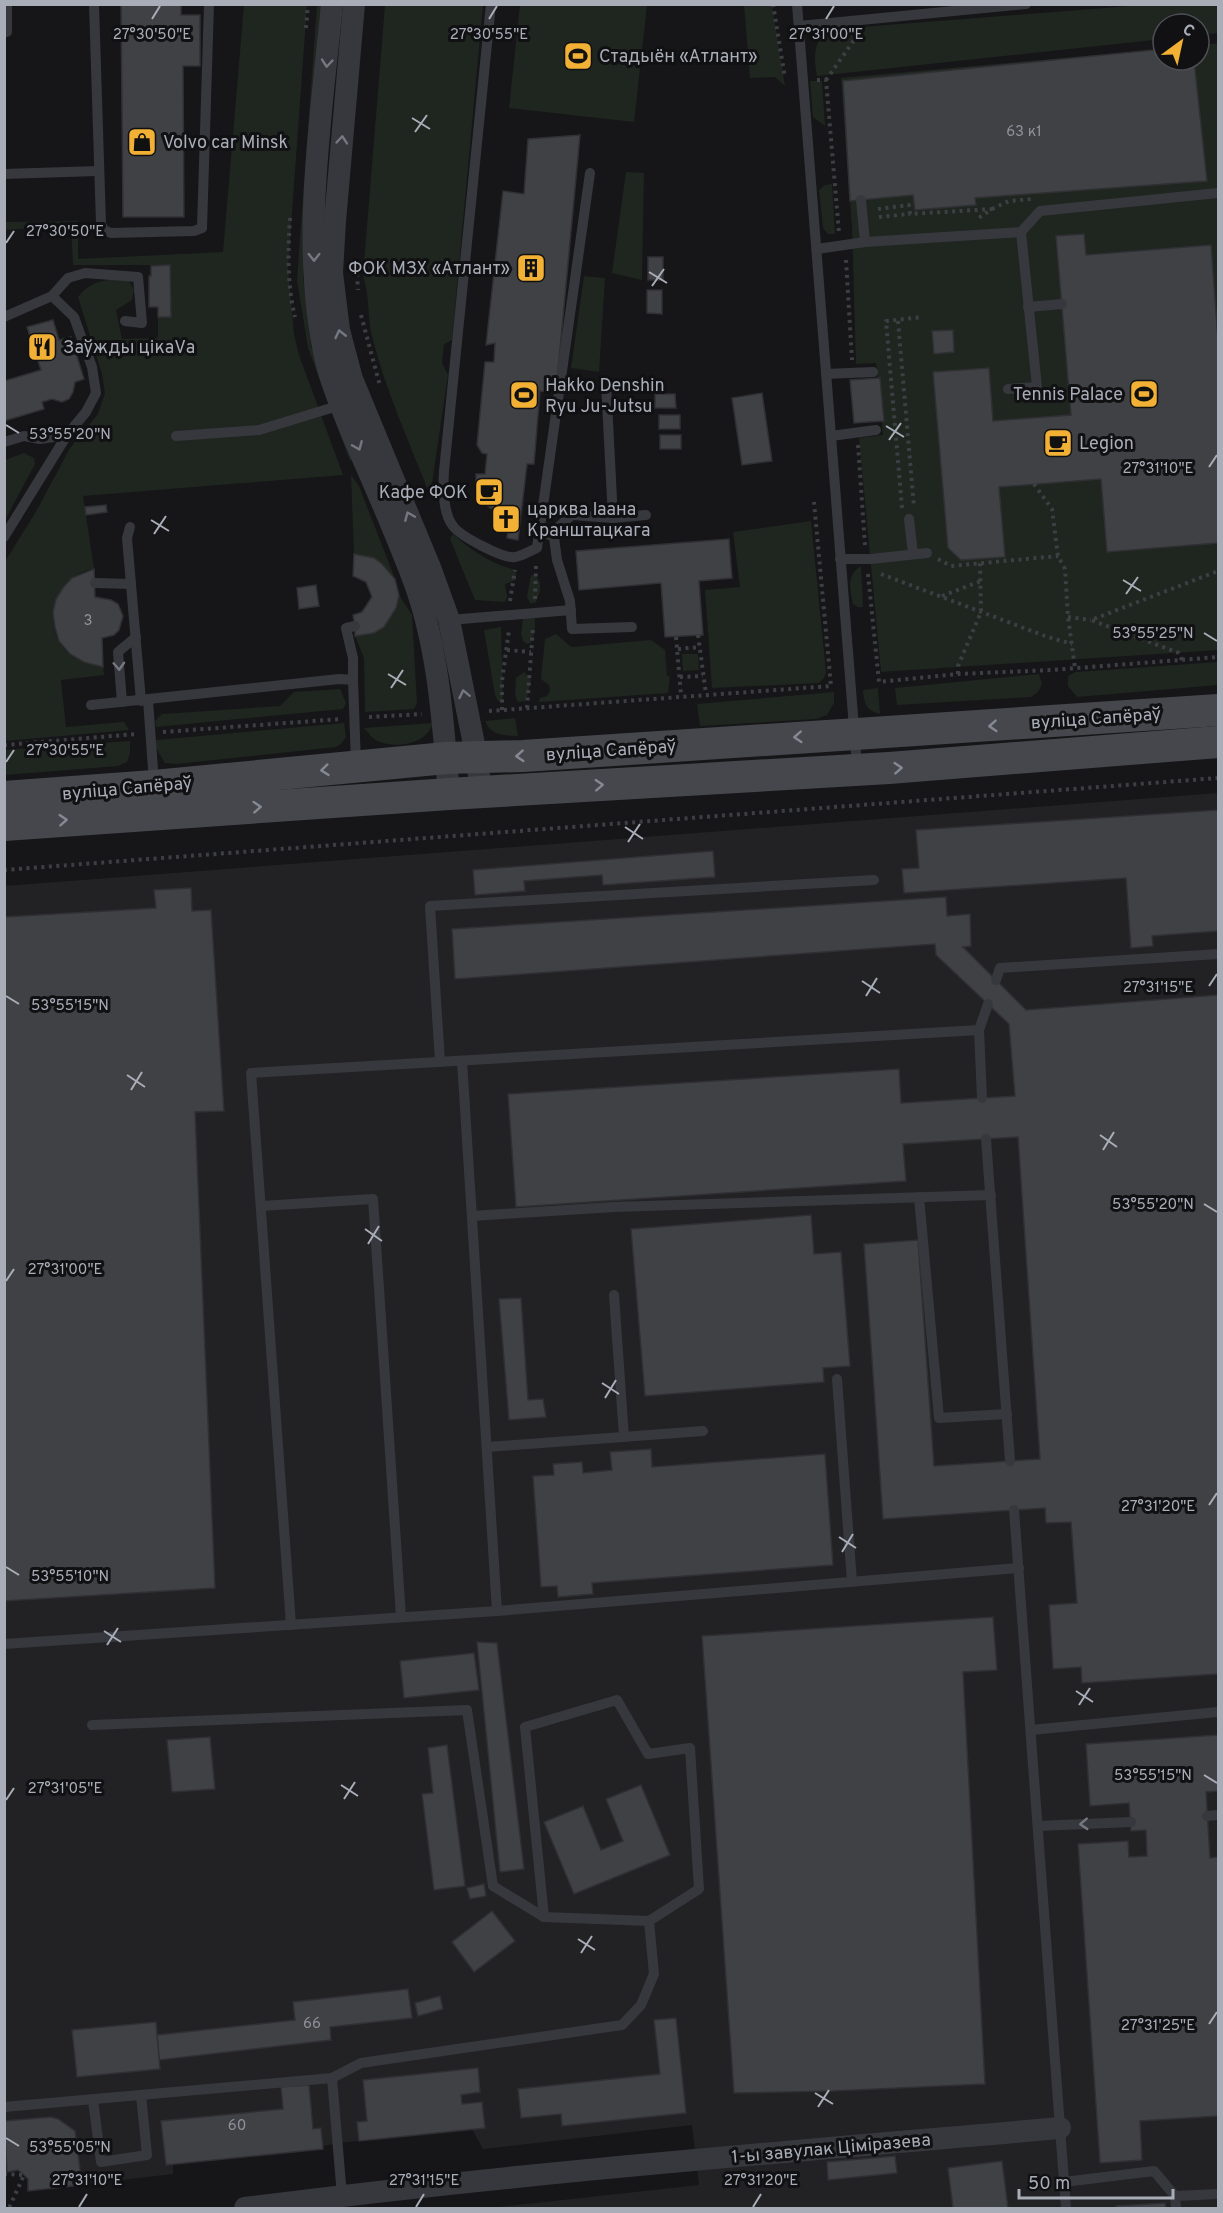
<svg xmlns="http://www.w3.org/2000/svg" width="1223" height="2213" font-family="Overpass,sans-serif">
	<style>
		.built { fill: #222225 }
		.green { fill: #1e261f }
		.building { fill: #404145; stroke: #303034; stroke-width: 1.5 }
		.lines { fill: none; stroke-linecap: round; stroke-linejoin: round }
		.path { stroke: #3d3f44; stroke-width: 4; stroke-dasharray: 3 4.5; stroke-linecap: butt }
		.lane { stroke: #37383d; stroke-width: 10 }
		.street { stroke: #37383d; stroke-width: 22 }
		.secondary { stroke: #45474d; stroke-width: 32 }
		.oneway { stroke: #757881 }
		.oneway2 { stroke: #858993 }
		.ticks { fill: none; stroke: #a8adb8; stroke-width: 2 }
		.labels { text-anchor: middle; stroke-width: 6; stroke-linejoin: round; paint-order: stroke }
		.number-label { font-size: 15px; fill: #8e929b }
		.poi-label { font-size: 18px; fill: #a8adb8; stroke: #111113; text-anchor: start }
		.street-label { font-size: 18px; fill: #a8adb8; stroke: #111113 }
		.ticks-label { font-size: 15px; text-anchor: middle; fill: #a8adb8; stroke: #111113; stroke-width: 6; stroke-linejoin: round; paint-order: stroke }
	</style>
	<rect width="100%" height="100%" fill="#161618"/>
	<polygon class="built" points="1218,793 1218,2208 490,2208 699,2185 692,2125 483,2149 472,2129 338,2143 323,2146 323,2149 173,2164 173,2174 28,2191 28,2179 24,2175 18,2170 7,2172 4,2148 4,886"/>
	<g class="green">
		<path d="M244,5H307L288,268L294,334L299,355L343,475L83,496L94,569C54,574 38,632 72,656C81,662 92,665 103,667L104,675L61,680L66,727L124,722L129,730L5,741L4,563L37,510L70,448L98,414L105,393L102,374L78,297C90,281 110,277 129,281L134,290L132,300L116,310L122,339L158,338V319L170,265H73L71,226L5,230V222L78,221V259L223,252Z"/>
		<polygon points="317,5 325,5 303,277 311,346 355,459 350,461 308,348 297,280"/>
		<path d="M385,5H483L452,340L444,344L442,363L448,375L431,490H428C408,439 385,389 372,336C367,316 370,296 363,276Z"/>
		<polygon points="520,5 647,5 634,122 509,108"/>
		<polygon points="744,5 772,5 785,86 775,77 750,78"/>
		<path d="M1143,5H1218V33L1199,35V24H1163V39L817,76C814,58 813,47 824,32L836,29Z"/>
		<polygon points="1218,43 1218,650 881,672 859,438 883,435 876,363 856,364 852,226 841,78 1163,49 1163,60 1199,60 1199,46"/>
		<polygon points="810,81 822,81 825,126 813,117"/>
		<polygon points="626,172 644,173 642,280 612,273"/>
		<polygon points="832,184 835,234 828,234 823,228 819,190 825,185"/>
		<polygon points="584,276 605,278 599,372 571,368"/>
		<polygon points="24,453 34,458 35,464 5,520 5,460"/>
		<path d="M351,475L359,486L395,579C382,561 375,558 354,554Z"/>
		<polygon points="811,521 826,672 824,678 819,683 712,688 705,590 740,587 733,532"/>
		<path d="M453,534C472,551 491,564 516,570V580L505,584L507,597L505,602L475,600L450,539Z"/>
		<path d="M861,566L863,607H858L853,604C850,589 846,575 861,566Z"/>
		<path d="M531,575C544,577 541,594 535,603H530L527,597Z"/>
		<path d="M399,595L412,615L417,703L414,709L365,712L364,658L355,636C383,631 392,624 399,595Z"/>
		<path d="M534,613C536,622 535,635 531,643L527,644L523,641L521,634L523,618Z"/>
		<polygon points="501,627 503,701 498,701 495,695 484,630"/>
		<polygon points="556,634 571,647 651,640 665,650 667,676 670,676 668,693 539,702 540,698 547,696 550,691 549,685 541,679 545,639"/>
		<polygon points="682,654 698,654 699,670 683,671"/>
		<polygon points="1218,662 1218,685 1077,697 1068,686 1068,676 1076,672"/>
		<polygon points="524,672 531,680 526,701 518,702 515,695 516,678"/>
		<polygon points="1039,674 1042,684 1038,692 1031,697 897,705 895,688"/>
		<path d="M878,688L880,714C866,711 864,703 863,690Z"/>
		<polygon points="340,689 346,703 343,709 156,727 155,721 162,714 280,706 294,692"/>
		<polygon points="834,692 834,703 827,715 816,719 700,726 697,704"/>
		<path d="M515,718L518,736C503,735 491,736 485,721Z"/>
		<polygon points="344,723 346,737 341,744 336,747 177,764 165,763 156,748 156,740"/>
		<path d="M433,723C427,743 401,748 383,743C374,741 369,734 364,728Z"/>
		<polygon points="130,741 130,753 127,762 118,766 5,775 5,750"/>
	</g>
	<g class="building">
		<polygon points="121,4 181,4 181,15 200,15 200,66 183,66 184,217 123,217"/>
		<polygon points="1163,49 1163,60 1194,60 1207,181 975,198 976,205 915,210 913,195 850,201 843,81"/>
		<polygon points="580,135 556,392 540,391 534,464 527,464 518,540 507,538 510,514 490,508 482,501 476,490 476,474 485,474 487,454 482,453 477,445 485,362 494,362 495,343 486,345 503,191 524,194 528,139"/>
		<polygon points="1084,234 1086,255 1211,245 1218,340 1218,543 1107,552 1101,479 999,487 1005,557 961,560 948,548 933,372 989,368 993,421 1071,415 1056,236"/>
		<rect x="648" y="257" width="15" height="23"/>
		<polygon points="170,265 171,317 158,317 158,307 149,307 149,276 151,276 151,266"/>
		<polygon points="647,290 662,290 662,314 647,313"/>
		<polygon points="53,320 59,340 71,337 84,379 75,382 73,392 69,399 62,402 52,399 42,402 44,409 4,421 4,381 41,370 27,327"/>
		<polygon points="953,330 954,352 934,354 932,331"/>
		<polygon points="880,378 884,421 854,423 850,380"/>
		<polygon points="762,393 772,461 742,465 732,398"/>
		<polygon points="655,394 675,394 676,408 655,408"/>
		<rect x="659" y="415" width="21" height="14"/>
		<rect x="660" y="435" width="21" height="14"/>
		<polygon points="106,505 107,512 86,515 85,507"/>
		<polygon points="729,539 732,578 699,581 703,635 665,637 661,583 579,590 576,551"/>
		<polygon points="354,554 374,558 382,564 395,579 399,595 396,608 384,627 374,633 355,636 355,626 353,615 362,612 372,597 366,582 353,576"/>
		<polygon points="94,569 95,597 111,600 118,604 123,616 119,630 114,635 102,638 103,667 84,662 70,654 59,641 55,627 53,612 56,599 63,588 72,578"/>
		<polygon points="316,585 319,606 299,609 297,588"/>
		<polygon points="1218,810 1218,931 1152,936 1153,946 1131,948 1126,878 904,893 902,869 919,868 916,830"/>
		<polygon points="713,851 715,877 603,885 602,875 524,881 525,891 475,895 473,870"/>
		<polygon points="191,888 192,911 211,910 224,1111 195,1112 215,1588 4,1601 4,917 156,908 154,890"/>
		<polygon points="946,897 947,916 970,914 971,946 963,947 1026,1010 1218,995 1218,1674 1082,1683 1081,1667 1053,1669 1049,1605 1077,1603 1071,1522 1046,1523 1045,1508 883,1519 864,1244 918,1240 934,1466 1040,1459 1018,1137 903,1144 906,1181 516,1207 508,1094 899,1069 901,1103 1015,1096 1009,1024 936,955 935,944 455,979 452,929"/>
		<polygon points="811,1215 814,1254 841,1252 850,1366 823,1368 824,1382 645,1396 631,1229"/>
		<polygon points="521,1298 528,1400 543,1399 546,1417 509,1420 499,1299"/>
		<polygon points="651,1449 652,1467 825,1454 833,1565 592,1583 593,1594 558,1597 557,1586 541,1587 533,1476 554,1475 553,1464 582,1462 583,1473 612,1470 610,1452"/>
		<polygon points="993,1617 997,1670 963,1672 985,2084 833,2091 734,2093 702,1636"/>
		<polygon points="477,1642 497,1643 524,1869 500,1872"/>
		<polygon points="474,1653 479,1690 404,1698 400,1661"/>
		<polygon points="1218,1735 1218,1791 1206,1792 1210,1858 1218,1857 1218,2116 1140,2121 1142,2160 1100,2163 1078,1844 1128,1841 1129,1857 1147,1856 1146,1830 1131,1831 1129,1803 1090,1806 1086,1744"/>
		<polygon points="210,1737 215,1789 172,1792 167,1740"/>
		<polygon points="447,1745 465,1886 434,1890 422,1794 433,1793 428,1748"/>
		<polygon points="641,1785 670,1855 574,1894 544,1822 583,1806 601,1850 623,1841 606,1799"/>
		<polygon points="484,1884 486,1896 470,1899 467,1888"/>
		<polygon points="492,1911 515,1941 474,1972 452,1942"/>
		<polygon points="408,1989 412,2018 330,2027 331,2040 159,2060 157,2035 295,2020 293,2002"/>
		<polygon points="440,1996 443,2009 418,2016 415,2003"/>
		<polygon points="676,2018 686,2113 562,2126 561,2114 521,2118 518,2089 660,2074 654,2020"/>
		<polygon points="156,2022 160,2069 77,2077 72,2030"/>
		<polygon points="478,2068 480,2092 461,2095 462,2104 482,2102 485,2128 359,2141 357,2122 367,2121 363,2080"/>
		<polygon points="309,2085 313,2129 321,2128 323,2149 166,2165 161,2121 283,2109 281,2087"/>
		<polygon points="51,2117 58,2119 75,2131 82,2185 28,2191 28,2179 24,2175 18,2170 7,2172 4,2121"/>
		<polygon points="895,2156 897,2173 828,2180 827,2162"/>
		<polygon points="1002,2161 1008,2208 953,2208 948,2168"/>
		<polygon points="1165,2203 1166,2208 1116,2208 1116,2206"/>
	</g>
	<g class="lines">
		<g class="path">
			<polyline points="773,4 785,78"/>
			<polyline points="306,28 308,4"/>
			<polyline points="817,80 826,80 839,233"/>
			<polyline points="826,80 857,36"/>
			<polyline points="878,209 909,205 910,214 992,209 977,219"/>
			<polyline points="992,209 1009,201 1032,199"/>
			<polyline points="879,217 910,214"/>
			<path d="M290,218C288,250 287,286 295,317"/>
			<polyline points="356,259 358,290"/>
			<polyline points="846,260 852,360"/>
			<polyline points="361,315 380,386"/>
			<polyline points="898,321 914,507"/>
			<polyline points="858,445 865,545"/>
			<polyline points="1034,484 1052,509 1058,556 1065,569 1068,617 1075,668"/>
			<polyline points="902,508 886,321 923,317"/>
			<polyline points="938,559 951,566 1058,556"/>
			<polyline points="868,574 879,682 958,674 1052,670 1218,657"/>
			<polyline points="881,574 1045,636 1072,644"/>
			<polyline points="942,596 981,581"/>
			<polyline points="535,599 536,565"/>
			<polyline points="510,601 515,570"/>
			<polyline points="1068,617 1091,620"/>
			<polyline points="698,635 706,694"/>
			<polyline points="676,637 681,695"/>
			<polyline points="678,649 700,647"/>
			<polyline points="507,650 531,652"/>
			<polyline points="1182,660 1179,653 1091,620 1218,571"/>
			<polyline points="958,674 958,666 981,612 980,562"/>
			<polyline points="680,677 703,676"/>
			<polyline points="527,708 533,628"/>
			<polyline points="502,710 502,681 509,630"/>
			<polyline points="489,711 831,686 814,502"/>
			<polyline points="369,717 422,714"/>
			<polyline points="163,732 341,719"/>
			<polyline points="4,745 137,734"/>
			<polyline points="4,870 1218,778"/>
			<polyline points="4,2174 24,2175 9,2208"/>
		</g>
		<g class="lane">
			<polyline points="94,4 101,224 104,230 111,233 194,231 202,228 209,4"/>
			<path d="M491,4L444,471C443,486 443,514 453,526C460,536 503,559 515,557C522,556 530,551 537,548L590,173"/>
			<polyline points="797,4 857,766"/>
			<polyline points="799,26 1026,4"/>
			<polyline points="4,32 7,32 7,4"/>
			<polyline points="4,174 98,171"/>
			<polyline points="861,200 865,242"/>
			<polyline points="817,249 865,242 1021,232 1040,211 1218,193"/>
			<polyline points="52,296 68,278 85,273 138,277 142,323 125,321"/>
			<polyline points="1028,307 1062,304"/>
			<polyline points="4,317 52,296 74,317 92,367 96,393 86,412 67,435 40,439 24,436 4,442"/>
			<polyline points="826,374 873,372"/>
			<polyline points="606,383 613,518"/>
			<polyline points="1008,389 1037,387 1021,232"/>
			<polyline points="176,436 259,430 341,405"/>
			<polyline points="831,436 876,430"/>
			<polyline points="909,519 913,554"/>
			<polyline points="130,527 127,538 141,701"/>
			<polyline points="553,530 557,560 570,601 572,629 632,627"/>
			<polyline points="549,535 572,515 613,518 646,515"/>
			<polyline points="4,537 67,435"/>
			<polyline points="840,559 871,559 927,553"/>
			<polyline points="95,583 131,584"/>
			<polyline points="449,620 571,610"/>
			<polyline points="353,680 356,764"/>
			<polyline points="148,700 154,783"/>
			<polyline points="122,702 118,652 136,637"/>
			<polyline points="91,705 339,679 353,680 353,658 346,628 355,626"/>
			<polyline points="996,980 1000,968 1218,954"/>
			<polyline points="462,1061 497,1611"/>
			<polyline points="440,1062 430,906 874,880"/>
			<polyline points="982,1098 979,1030 988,1004"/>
			<polyline points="986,1139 1010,1461"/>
			<polyline points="919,1197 939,1418 1007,1414"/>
			<polyline points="261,1206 373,1199 401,1617"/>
			<polyline points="472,1216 614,1207 991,1195"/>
			<polyline points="614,1295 624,1437"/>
			<polyline points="837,1379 852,1582"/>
			<polyline points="487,1447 703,1431"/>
			<polyline points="1014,1510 1066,2208"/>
			<polyline points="291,1625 251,1073 979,1030"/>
			<polyline points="4,1644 497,1611 1019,1568"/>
			<polyline points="92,1725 467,1710 493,1886 544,1917"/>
			<polyline points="1031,1730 1218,1712"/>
			<polyline points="1207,1816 1218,1815"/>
			<polyline points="1038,1826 1131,1822"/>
			<polyline points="332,2078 342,2196"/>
			<polyline points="93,2100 101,2162 147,2155 141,2095"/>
			<polyline points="4,2107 332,2078 361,2063 622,2025 641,2005 654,1974 649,1921 544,1917 525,1727 617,1700 648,1754 690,1748 699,1889 649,1921"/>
			<polyline points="1064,2182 1154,2171 1175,2196"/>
			<polyline points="1176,2208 1175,2196 1218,2194"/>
		</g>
		<g class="street">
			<path d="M332,4C321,120 300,247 326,361C332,387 344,413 354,438C375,486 397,535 415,584C439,651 443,724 449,794"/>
			<polyline points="354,4 335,221 332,273 339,330 352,379 431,570 449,620 477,759 481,793"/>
			<path d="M245,2208C516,2173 788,2152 1060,2128"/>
		</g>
		<g class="secondary">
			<polyline points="4,797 154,786 446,758 523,756 1218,710"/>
			<polyline points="4,825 449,794 889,768 1218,742"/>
		</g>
	</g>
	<defs><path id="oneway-chevron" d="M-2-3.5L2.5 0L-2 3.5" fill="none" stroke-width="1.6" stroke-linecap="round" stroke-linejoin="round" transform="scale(1.5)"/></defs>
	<g class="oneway">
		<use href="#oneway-chevron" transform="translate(327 63) rotate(95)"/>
		<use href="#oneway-chevron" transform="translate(342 140) rotate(-85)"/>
		<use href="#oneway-chevron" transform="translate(314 257) rotate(90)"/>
		<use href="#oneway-chevron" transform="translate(340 334) rotate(-103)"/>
		<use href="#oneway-chevron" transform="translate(358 446) rotate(67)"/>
		<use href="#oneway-chevron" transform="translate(409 516) rotate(-113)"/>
		<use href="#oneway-chevron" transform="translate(119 666) rotate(87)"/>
		<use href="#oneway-chevron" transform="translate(464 694) rotate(-102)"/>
		<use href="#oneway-chevron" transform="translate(1084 1824) rotate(177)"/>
	</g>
	<g class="oneway2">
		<use href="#oneway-chevron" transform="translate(993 726) rotate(176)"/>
		<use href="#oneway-chevron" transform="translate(798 737) rotate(176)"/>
		<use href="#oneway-chevron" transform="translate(520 756) rotate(176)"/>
		<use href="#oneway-chevron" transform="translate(898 768) rotate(-4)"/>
		<use href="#oneway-chevron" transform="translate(325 770) rotate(174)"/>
		<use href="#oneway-chevron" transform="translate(599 785) rotate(-3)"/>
		<use href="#oneway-chevron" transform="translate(257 807) rotate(-4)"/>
		<use href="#oneway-chevron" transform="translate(63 820) rotate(-4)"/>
	</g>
	<path class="ticks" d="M152,19L160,6M489,19L497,6M826,19L834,6M412,118L430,129M415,132L427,115M6,243L14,231M649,272L667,283M652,286L664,269M6,425L19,433M886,426L904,437M889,440L901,423M1209,467L1217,455M151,520L169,531M154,534L166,516M1123,580L1141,591M1126,594L1138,577M1204,633L1217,641M388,674L406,685M391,688L403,670M6,762L14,750M625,827L643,839M628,842L640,824M862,981L880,993M1209,986L1217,974M6,996L19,1004M866,996L877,978M127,1075L145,1087M131,1090L142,1072M1100,1135L1117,1147M1103,1150L1114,1132M1204,1204L1217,1212M365,1229L382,1241M368,1244L379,1226M6,1281L14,1269M602,1383L619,1394M605,1398L616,1380M1209,1505L1217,1493M839,1537L856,1548M842,1552L853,1534M6,1567L19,1575M104,1631L121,1642M107,1645L118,1628M1076,1691L1093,1702M1079,1705L1090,1688M1204,1775L1217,1783M341,1785L358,1796M344,1799L355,1782M6,1800L14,1788M578,1939L595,1950M581,1953L592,1936M1209,2024L1217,2012M815,2093L833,2104M818,2107L829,2090M6,2138L19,2146M79,2207L87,2194M416,2207L424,2194M753,2207L761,2194"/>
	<defs>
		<g id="stadium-square" transform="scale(1.5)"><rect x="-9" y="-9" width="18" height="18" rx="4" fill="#f2b134" stroke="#111113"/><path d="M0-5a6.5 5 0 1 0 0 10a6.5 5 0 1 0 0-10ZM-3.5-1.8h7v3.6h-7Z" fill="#111"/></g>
		<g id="shop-square" transform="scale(1.5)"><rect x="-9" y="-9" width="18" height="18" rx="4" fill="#f2b134" stroke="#111113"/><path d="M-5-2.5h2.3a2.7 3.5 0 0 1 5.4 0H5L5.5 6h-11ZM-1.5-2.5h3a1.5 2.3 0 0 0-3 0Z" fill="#111"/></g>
		<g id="building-square" transform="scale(1.5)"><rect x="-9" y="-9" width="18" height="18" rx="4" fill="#f2b134" stroke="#111113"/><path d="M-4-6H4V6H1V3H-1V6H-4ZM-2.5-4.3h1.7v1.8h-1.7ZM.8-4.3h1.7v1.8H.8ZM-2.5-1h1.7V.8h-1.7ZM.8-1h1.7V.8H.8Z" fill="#111"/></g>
		<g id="restaurant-square" transform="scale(1.5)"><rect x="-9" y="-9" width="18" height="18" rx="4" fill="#f2b134" stroke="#111113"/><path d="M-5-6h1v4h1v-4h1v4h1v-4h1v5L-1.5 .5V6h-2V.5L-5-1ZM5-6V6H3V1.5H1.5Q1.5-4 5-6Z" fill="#111"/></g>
		<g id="cafe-square" transform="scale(1.5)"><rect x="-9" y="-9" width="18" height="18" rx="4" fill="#f2b134" stroke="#111113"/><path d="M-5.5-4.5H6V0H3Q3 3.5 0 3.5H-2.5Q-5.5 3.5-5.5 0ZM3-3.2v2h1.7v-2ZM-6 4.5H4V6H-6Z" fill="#111"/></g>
		<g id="church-square" transform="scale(1.5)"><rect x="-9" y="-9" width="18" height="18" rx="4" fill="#f2b134" stroke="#111113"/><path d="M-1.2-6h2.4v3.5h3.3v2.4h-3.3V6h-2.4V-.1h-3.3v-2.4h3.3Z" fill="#111"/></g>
	</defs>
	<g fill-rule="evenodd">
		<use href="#stadium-square" x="578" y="56"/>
		<use href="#shop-square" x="142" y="142"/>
		<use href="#building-square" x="531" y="268"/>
		<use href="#restaurant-square" x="42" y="347"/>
		<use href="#stadium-square" x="1144" y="394"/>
		<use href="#stadium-square" x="524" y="395"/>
		<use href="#cafe-square" x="1058" y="443"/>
		<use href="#cafe-square" x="489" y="492"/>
		<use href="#church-square" x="506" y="519"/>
	</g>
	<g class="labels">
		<g class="number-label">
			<text x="1024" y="136">63 к1</text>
			<text x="88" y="625">3</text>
			<text x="312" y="2028">66</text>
			<text x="237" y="2130">60</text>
		</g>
		<g class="poi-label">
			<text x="599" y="62">Стадыён «Атлант»</text>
			<text x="163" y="148">Volvo car Minsk</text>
			<text x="510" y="274" text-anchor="end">ФОК МЗХ «Атлант»</text>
			<text x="63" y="353">Заўжды цікаVа</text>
			<text x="545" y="391">Hakko Denshin<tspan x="545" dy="21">Ryu Ju-Jutsu</tspan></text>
			<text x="1123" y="400" text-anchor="end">Tennis Palace</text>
			<text x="1079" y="449">Legion</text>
			<text x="468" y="498" text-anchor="end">Кафе ФОК</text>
			<text x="527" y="515">царква Іаана<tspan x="527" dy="21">Кранштацкага</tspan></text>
		</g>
		<g class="street-label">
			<text transform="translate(1096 718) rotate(-4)" y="6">вуліца Сапёраў</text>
			<text transform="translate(611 750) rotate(-4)" y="6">вуліца Сапёраў</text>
			<text transform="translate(127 788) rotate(-5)" y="6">вуліца Сапёраў</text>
			<text transform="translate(831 2148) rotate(-5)" y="6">1-ы завулак Ціміразева</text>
		</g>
	</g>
	<g class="ticks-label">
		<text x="826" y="39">27°31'00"E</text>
		<text x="152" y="39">27°30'50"E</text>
		<text x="489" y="39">27°30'55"E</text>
		<text x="65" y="236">27°30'50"E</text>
		<text x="70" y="439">53°55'20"N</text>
		<text x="1158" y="473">27°31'10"E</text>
		<text x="1153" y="638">53°55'25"N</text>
		<text x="65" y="755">27°30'55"E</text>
		<text x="1158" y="992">27°31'15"E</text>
		<text x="70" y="1010">53°55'15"N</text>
		<text x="1153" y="1209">53°55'20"N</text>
		<text x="65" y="1274">27°31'00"E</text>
		<text x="1158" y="1511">27°31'20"E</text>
		<text x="70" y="1581">53°55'10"N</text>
		<text x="1153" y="1780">53°55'15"N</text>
		<text x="65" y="1793">27°31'05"E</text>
		<text x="1158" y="2030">27°31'25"E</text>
		<text x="70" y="2152">53°55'05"N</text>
		<text x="87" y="2185">27°31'10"E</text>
		<text x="424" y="2185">27°31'15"E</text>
		<text x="761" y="2185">27°31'20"E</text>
	</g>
	<rect width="1223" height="2213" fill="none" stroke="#a8adb8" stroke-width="12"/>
	<g transform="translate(1181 42) rotate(33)"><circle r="28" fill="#111113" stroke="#4d4f55" stroke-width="1.5"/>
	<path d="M0-4.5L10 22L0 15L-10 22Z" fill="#f2b134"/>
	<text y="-9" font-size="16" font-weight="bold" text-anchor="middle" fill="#a8adb8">С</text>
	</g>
	<path d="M1019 2189v9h154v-9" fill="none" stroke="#a8adb8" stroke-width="3"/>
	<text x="1028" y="2189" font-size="18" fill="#a8adb8" stroke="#111113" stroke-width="4.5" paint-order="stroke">50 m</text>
</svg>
